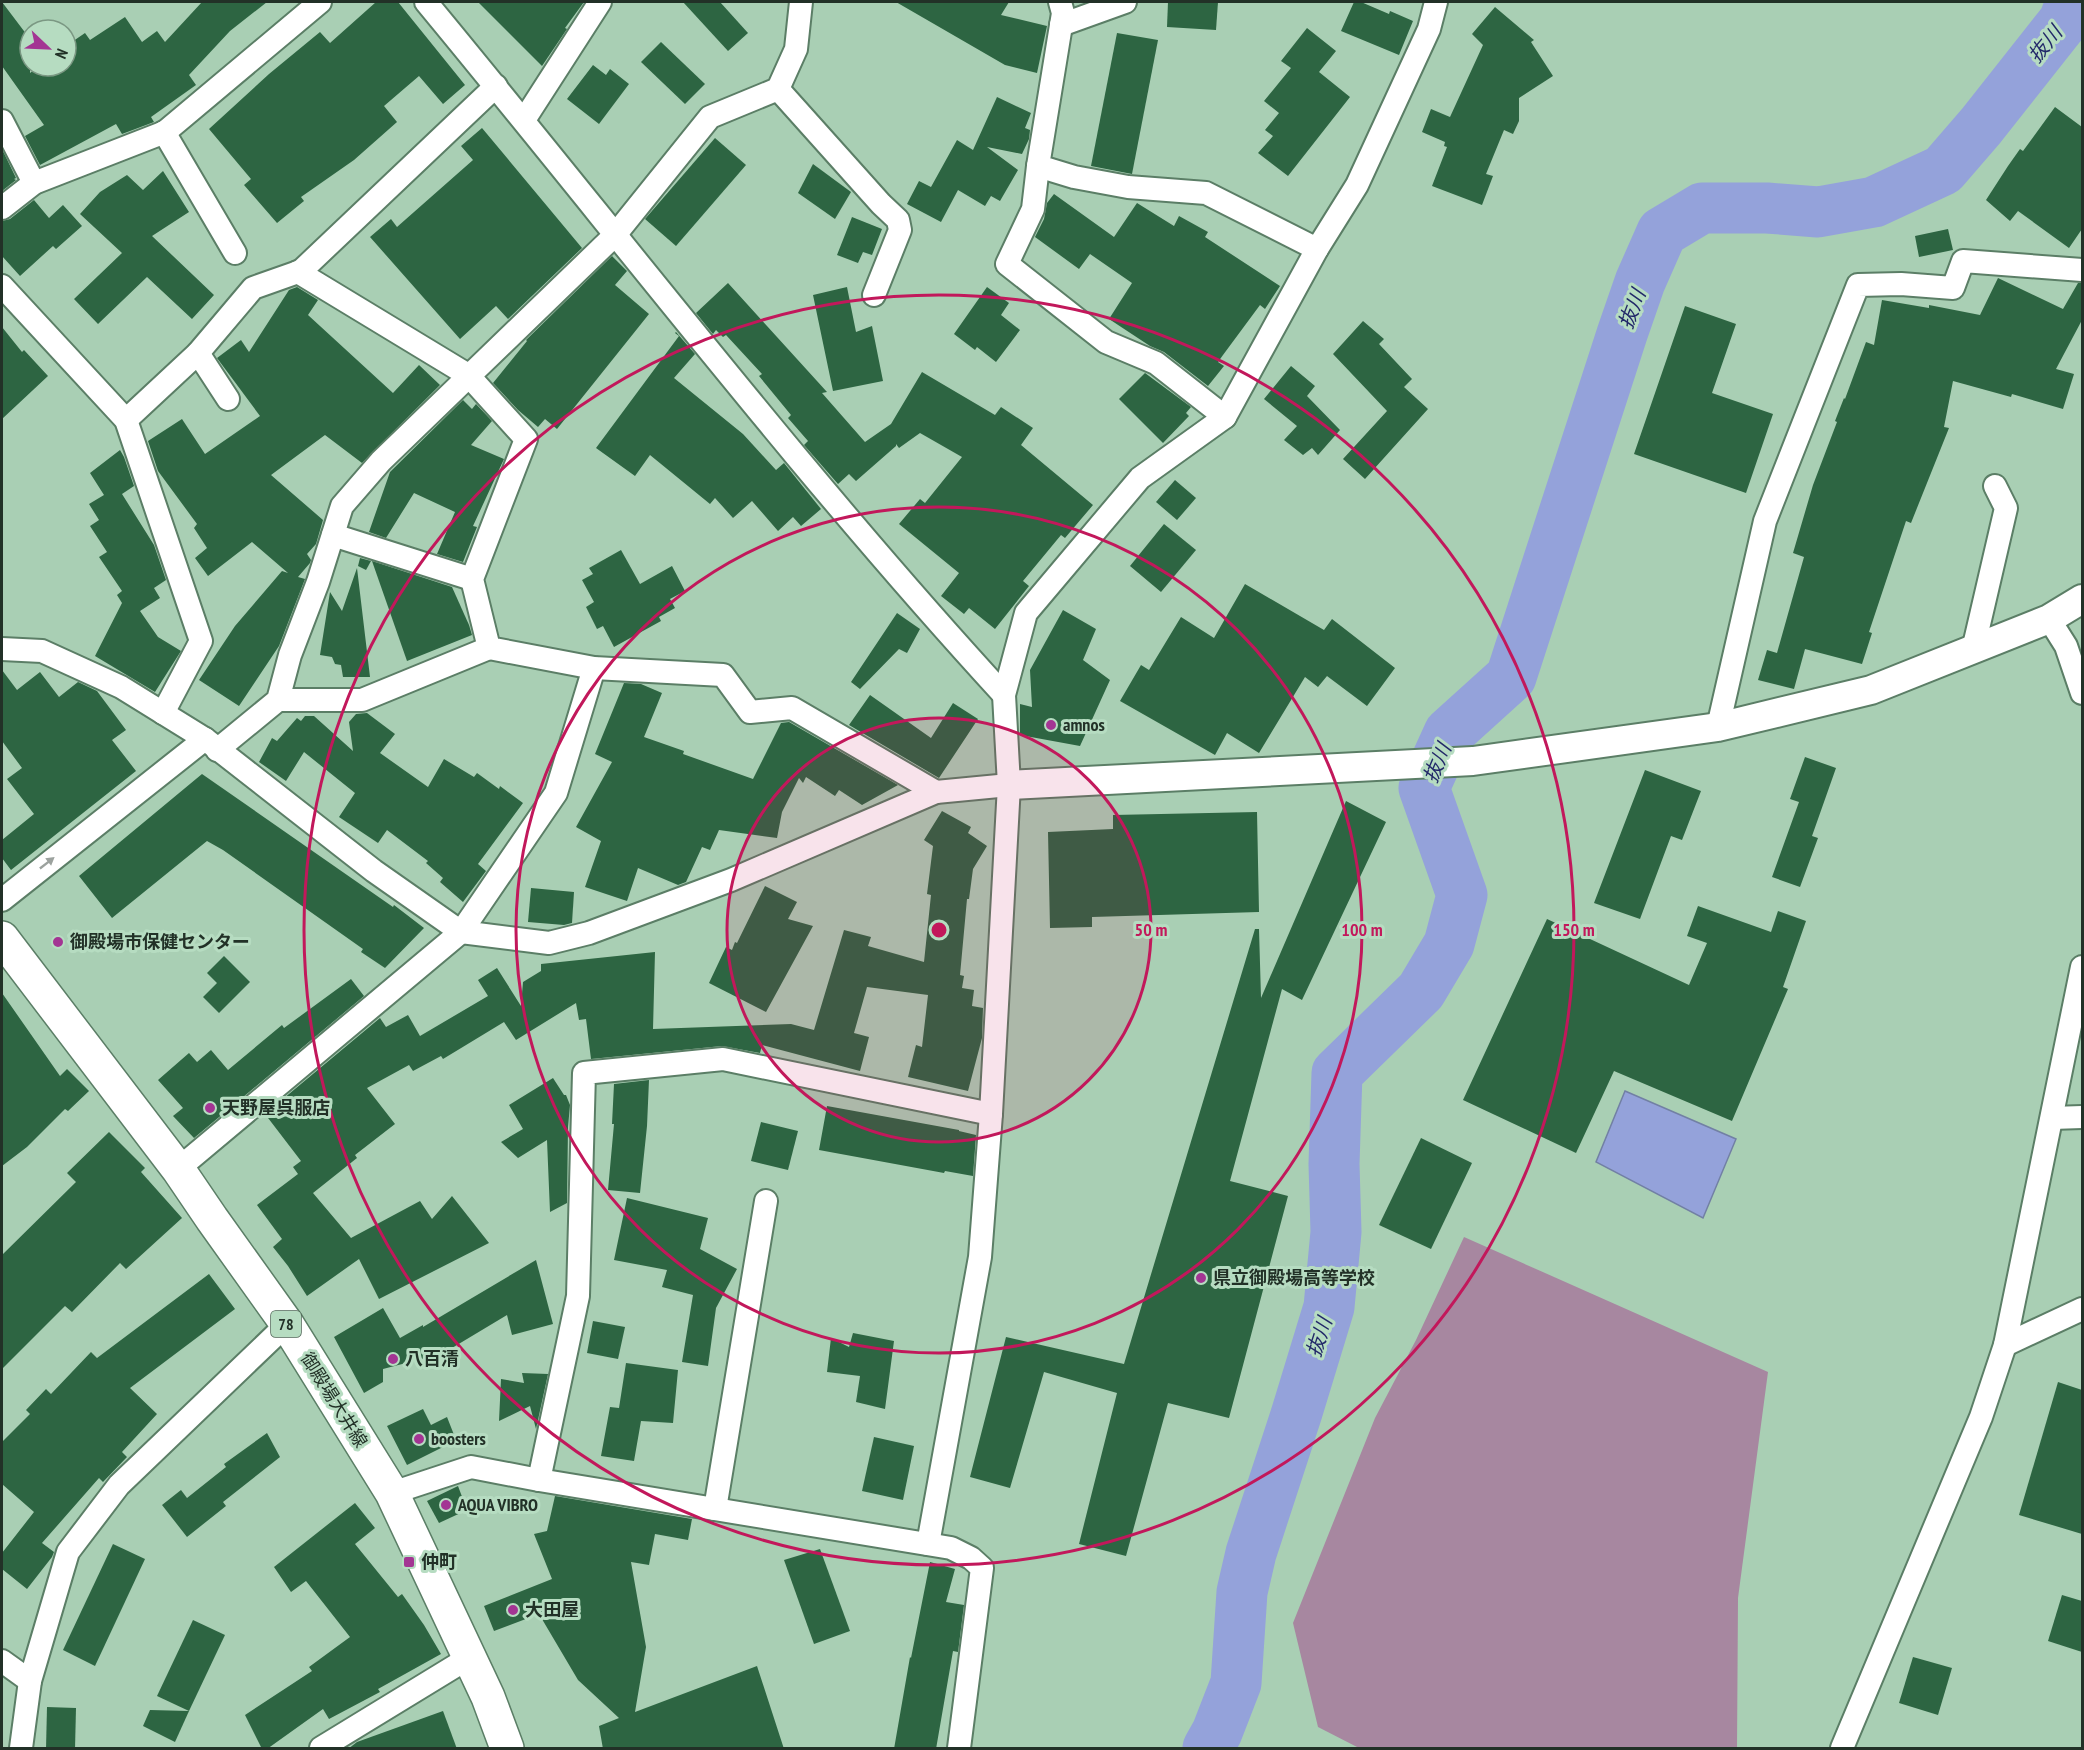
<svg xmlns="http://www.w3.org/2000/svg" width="2084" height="1750" font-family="'PT Sans Narrow','Noto Sans JP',sans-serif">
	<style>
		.green { fill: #a787a0 }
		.water { fill: #94a2da; stroke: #7280a4; stroke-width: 1.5 }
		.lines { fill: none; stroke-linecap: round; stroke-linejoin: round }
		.river { stroke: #94a2da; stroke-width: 51 }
		.building { fill: #2d6542 }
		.minor-casing { stroke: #5b7e66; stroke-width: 26 }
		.tertiary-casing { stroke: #5b7e66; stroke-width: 32 }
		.primary-casing { stroke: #5b7e66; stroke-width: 36 }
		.minor { stroke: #fff; stroke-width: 22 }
		.tertiary { stroke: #fff; stroke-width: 28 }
		.primary { stroke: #fff; stroke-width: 33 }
		.oneway { fill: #9ca29e }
		.ring { fill: none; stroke: #c2185b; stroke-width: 3 }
		.poi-dot { fill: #a33593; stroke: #b6dcc1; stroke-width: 2 }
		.labels { text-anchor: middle; stroke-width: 6; stroke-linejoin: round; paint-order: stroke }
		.shield { fill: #b6dcc1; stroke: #4e6455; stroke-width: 1.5 }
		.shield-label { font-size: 16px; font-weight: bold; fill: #223127 }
		.poi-label { font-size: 18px; font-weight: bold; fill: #223127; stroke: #b6dcc1; text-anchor: start }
		.street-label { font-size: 18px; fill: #223127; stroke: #b6dcc1 }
		.water-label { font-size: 20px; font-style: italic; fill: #222869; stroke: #b6dcc1 }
		.centre { fill: #c2185b; stroke: #b6dcc1; stroke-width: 3 }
		.ring-label { font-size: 18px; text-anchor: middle; font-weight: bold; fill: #c2185b; stroke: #b6dcc1; stroke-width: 6; stroke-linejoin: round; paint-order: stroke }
	</style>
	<rect width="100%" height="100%" fill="#a9cfb4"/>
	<polygon class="green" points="1464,1237 1768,1372 1738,1598 1737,1748 1359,1748 1318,1727 1293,1623 1375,1418 1416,1340"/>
	<polygon class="water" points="1625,1091 1736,1139 1703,1218 1596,1162"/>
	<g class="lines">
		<polyline class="river" points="1208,1748 1217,1732 1236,1683 1242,1592 1251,1553 1297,1412 1329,1307 1336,1232 1334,1164 1337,1073 1421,991 1449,944 1462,895 1424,788 1449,733 1511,677 1622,334 1640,282 1662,232 1702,208 1767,208 1818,212 1874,202 1943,170 1981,126 2064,21 2071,2"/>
	</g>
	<g class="building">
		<polygon points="2,2 30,39 30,73 39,66 66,66 66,46 85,33 90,40 125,17 142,42 157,31 165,42 202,2 267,2 230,31 189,75 196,85 151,117 154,122 122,134 116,124 40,165 25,136 44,125 2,66"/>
		<polygon points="376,2 398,2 465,85 443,104 419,76 384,106 397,122 354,160 301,197 304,201 277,223 244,185 251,179 209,129 269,74 320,32 330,43"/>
		<polygon points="478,2 584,2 565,28 567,29 542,66"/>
		<polygon points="683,2 720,2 748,33 728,51"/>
		<polygon points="896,2 1009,2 1001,15 1047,26 1037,73 1005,65"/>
		<polygon points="1168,2 1218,2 1216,30 1167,27"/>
		<polygon points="1354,2 1361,2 1389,14 1390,11 1413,21 1399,55 1341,31"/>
		<polygon points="1495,7 1534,40 1531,42 1553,76 1519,98 1519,121 1513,134 1504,130 1486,174 1493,176 1482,205 1432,186 1447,147 1444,146 1445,142 1422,132 1431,109 1450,117 1483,45 1472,34"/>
		<polygon points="1307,28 1336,51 1319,72 1350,97 1288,176 1258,153 1273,136 1265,130 1279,113 1264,101 1291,68 1281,61"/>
		<polygon points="1117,33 1158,40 1132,174 1091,166"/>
		<polygon points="661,42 705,84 685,104 641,62"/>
		<polygon points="593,65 606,75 610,69 629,84 599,124 567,99"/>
		<polygon points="997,97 1031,113 1025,128 1030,130 1029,139 1022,154 987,147 1018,170 1000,201 991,196 985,206 958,190 941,222 907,204 919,181 931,187 957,140 973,150"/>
		<polygon points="2055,107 2082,127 2082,229 2069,248 2018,211 2010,221 1986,200 2008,166 2020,149 2023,151"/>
		<polygon points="482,128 582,248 508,319 496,306 460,339 370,237 391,219 397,227 473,160 461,146"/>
		<polygon points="715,138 746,165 676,246 645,219"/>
		<polygon points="2,149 16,178 14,179 16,180 2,191"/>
		<polygon points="813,164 851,192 835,219 798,193"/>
		<polygon points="163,171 189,212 152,236 214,295 192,319 147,277 98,324 74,299 122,253 80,214 100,192 127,175 143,190"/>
		<polygon points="1054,194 1114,237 1137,203 1174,226 1179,216 1208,232 1205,237 1280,286 1265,309 1260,305 1223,355 1218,362 1224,366 1208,386 1164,352 1150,346 1109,319 1132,283 1090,254 1079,269 1035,237 1044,219 1047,203"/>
		<polygon points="34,200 49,218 63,205 82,226 56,249 53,246 20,276 2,256 2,221 10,219"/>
		<polygon points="852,217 882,229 872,255 863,252 858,263 837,255"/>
		<polygon points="1948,229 1953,250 1919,257 1915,236"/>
		<polygon points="612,256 627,271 615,285 649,314 557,429 545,419 538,427 518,410 493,383 527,341 526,340"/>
		<polygon points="1998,278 2063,309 2078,283 2082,283 2082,320 2056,369 2074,374 2063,409 2012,394 2011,397 1953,381 1944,427 1949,428 1911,523 1906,521 1869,632 1872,633 1862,664 1805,649 1794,689 1758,680 1767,650 1777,653 1804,557 1793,553 1813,485 1837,422 1835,421 1844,398 1845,399 1866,342 1874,345 1882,300 1929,308 1929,305 1980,315"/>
		<polygon points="728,283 827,392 822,393 865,442 891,424 922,372 995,415 1001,407 1033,428 1021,445 1093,505 1065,538 1061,535 1023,581 1029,586 995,629 969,608 964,614 941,596 959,573 899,524 920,499 925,503 962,457 920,433 899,448 896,444 896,446 856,481 849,474 838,484 804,445 808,441 788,418 791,415 759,376 762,374 726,335 723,337 716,330 713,334 696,313"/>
		<polygon points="297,287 318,300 308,315 393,393 419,365 440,385 362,463 325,435 271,475 323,520 316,544 307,554 311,560 310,563 298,577 305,579 279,646 239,706 199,680 235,626 282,571 288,573 252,542 208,576 195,558 207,548 194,528 197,524 158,471 148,441 182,419 205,454 260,416 217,358 241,340 249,352 289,290"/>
		<polygon points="847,287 856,332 872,326 883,381 833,391 813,295"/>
		<polygon points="987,287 1009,303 1001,315 1020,330 996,362 977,347 975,350 954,334"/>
		<polygon points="1685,306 1736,324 1712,393 1773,414 1746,493 1634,454"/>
		<polygon points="1363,321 1384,339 1379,344 1412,379 1404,387 1428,409 1365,479 1343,459 1387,411 1333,354"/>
		<polygon points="2,327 22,352 24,350 48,376 2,419"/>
		<polygon points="676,332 695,354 674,378 743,434 776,470 784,463 821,509 801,526 793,517 778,531 752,501 733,518 715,498 710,504 650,455 635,476 596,448 679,336 675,333"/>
		<polygon points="1291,366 1315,386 1307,396 1340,430 1318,455 1312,448 1303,455 1284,440 1297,426 1264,399"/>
		<polygon points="1145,373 1191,407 1186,413 1189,416 1163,443 1119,399"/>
		<polygon points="463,400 472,409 476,404 492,421 471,445 504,459 473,526 477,527 463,562 437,554 455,512 414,493 386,538 369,532 390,472"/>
		<polygon points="120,450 124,457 134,486 122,494 154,545 166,580 154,588 160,598 140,611 158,637 181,651 155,692 95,656 122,603 117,595 122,591 99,557 107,552 90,526 99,520 89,504 104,495 90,473"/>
		<polygon points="1175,480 1196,498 1177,520 1156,502"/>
		<polygon points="1164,524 1196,550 1161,592 1130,566"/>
		<polygon points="621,550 640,584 672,566 685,591 670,599 675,608 659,617 661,621 614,647 603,626 597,629 586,607 594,602 582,580 593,574 589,568"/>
		<polygon points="360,558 371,561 366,570 358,566"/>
		<polygon points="372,561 452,587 469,625 472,635 407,661"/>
		<polygon points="357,568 370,677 343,677 341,665 335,664 332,657 320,655 330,592 342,611"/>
		<polygon points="1245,584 1324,630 1332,619 1395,668 1367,706 1327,676 1318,687 1305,677 1259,753 1227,733 1215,755 1120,701 1141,665 1149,670 1181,617 1214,638"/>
		<polygon points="1063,610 1096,629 1083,660 1110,680 1080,746 1020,735 1020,704 1032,707 1030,670"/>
		<polygon points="897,613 920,629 907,653 899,649 860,689 851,682"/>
		<polygon points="2,670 17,690 40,672 59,697 78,682 97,691 126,730 112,740 136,771 11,870 2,858 2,840 34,814 7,779 22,768 2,741"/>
		<polygon points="624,683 641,684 662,693 644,737 684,751 683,754 753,779 781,723 789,722 898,785 862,805 839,790 835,796 806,777 803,783 799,778 782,812 777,838 719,830 710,850 702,847 686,882 678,885 638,868 627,901 585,887 601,841 576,827 612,762 595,754"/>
		<polygon points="870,695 931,738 953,703 978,719 939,778 849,725"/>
		<polygon points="367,713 395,734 380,753 428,787 444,759 474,777 477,773 499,789 500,786 523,803 478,864 486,871 463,902 440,882 443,878 426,863 428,861 387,830 378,843 339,817 355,793 304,752 286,781 259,762 272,738 277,741 297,718 301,721 305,716 314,716 353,751 349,722 356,714"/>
		<polygon points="1805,757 1836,768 1812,836 1818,838 1800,887 1772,877 1799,802 1790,799"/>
		<polygon points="1645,770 1701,791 1682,840 1671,836 1640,919 1594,903"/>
		<polygon points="202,774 393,907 394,905 424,928 385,968 361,952 363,949 223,850 207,841 112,918 79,876"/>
		<polygon points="1346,801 1386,822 1302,1000 1282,989 1230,1181 1288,1196 1229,1418 1168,1403 1126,1556 1079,1544 1117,1393 1044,1372 1010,1488 970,1477 1006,1337 1124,1364 1255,929 1259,929 1261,998"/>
		<polygon points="942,811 971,827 968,833 987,846 973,869 969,899 967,899 960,975 964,976 962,988 974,990 972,1006 983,1008 982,1038 968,1091 908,1077 916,1045 922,1047 928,995 867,987 854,1033 869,1037 860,1071 762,1045 760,1053 722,1046 591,1059 586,1019 579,1020 576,1003 516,1040 504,1022 443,1059 441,1056 413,1071 409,1065 367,1088 395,1124 355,1155 357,1158 313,1193 351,1238 420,1201 432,1219 452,1196 489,1243 379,1299 359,1259 307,1296 288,1266 273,1247 282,1239 257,1205 298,1174 293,1167 301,1161 265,1114 380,1018 386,1027 408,1015 420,1036 488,996 478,980 497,968 521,1006 523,982 541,971 541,964 655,952 653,1029 791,1024 814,1030 844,930 871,937 868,946 924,962 931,895 927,894 933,846 924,840"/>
		<polygon points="1257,812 1259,912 1092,917 1092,927 1050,928 1048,832 1113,829 1113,815"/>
		<polygon points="765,886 797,902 788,919 813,926 766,1012 709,983 726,947 732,950 735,942 737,943"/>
		<polygon points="531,888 574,892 572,923 564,925 528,922"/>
		<polygon points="1698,906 1771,932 1778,911 1806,921 1783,987 1788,989 1732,1121 1614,1071 1576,1153 1463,1100 1547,919 1689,985 1707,943 1687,936"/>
		<polygon points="224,956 250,982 219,1013 203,997 217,983 207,973"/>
		<polygon points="351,979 364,996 194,1138 173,1116 183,1108 158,1080 189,1053 197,1062 211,1050 228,1070 282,1025 284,1028"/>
		<polygon points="2,993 60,1076 67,1069 89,1091 68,1111 65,1109 27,1147 2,1166"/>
		<polygon points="553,1078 564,1095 566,1095 570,1105 568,1127 567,1203 550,1212 547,1140 518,1158 501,1142 523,1129 509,1105"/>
		<polygon points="649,1080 647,1126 640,1193 608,1190 614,1124 612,1124 614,1084"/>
		<polygon points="827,1106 959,1130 959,1131 976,1135 973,1176 945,1171 944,1173 819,1150"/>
		<polygon points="761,1122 798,1131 788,1170 751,1161"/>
		<polygon points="109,1132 145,1168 141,1172 182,1218 126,1269 120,1263 72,1312 65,1306 2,1369 2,1255 76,1182 67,1173"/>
		<polygon points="1421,1138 1472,1163 1431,1249 1379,1225"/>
		<polygon points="627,1198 708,1218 700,1249 737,1269 716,1308 708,1366 682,1362 693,1295 662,1287 667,1270 614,1260"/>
		<polygon points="536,1260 553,1324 512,1335 507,1315 452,1348 445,1348 429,1357 383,1369 383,1382 364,1393 334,1337 383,1308 400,1338 423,1325 423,1327"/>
		<polygon points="209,1274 235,1309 130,1388 157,1414 122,1452 127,1457 103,1482 99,1478 42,1543 54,1552 52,1557 27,1589 2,1569 2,1553 34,1512 2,1484 2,1442 30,1414 26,1410 46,1389 51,1394 91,1352 97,1358"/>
		<polygon points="593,1321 625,1327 618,1359 587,1353"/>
		<polygon points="853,1333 894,1341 885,1409 856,1402 860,1376 827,1372 831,1338 849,1347"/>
		<polygon points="626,1363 678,1370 673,1423 641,1421 634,1461 601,1456 610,1407 619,1408"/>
		<polygon points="522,1373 548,1374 536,1429 530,1406 499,1421 501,1379 524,1383"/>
		<polygon points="2058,1382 2082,1390 2082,1534 2019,1515"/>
		<polygon points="423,1409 431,1425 447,1417 458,1445 442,1443 443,1447 407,1465 387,1426"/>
		<polygon points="267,1433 280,1457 223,1502 226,1506 187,1537 162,1505 181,1490 187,1498 226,1467 224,1464"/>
		<polygon points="874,1437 914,1446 903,1500 862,1491"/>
		<polygon points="458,1486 467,1510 439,1523 427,1501"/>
		<polygon points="555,1496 692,1519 688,1540 655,1534 649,1565 631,1562 646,1647 635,1712 757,1666 784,1749 603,1749 599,1726 619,1718 578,1680 539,1614 494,1631 484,1606 552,1579 534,1534 547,1531"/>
		<polygon points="355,1503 375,1528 355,1544 398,1597 402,1594 424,1625 441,1654 378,1689 380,1692 329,1719 323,1709 267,1749 262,1749 245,1715 312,1671 309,1667 350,1637 306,1581 291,1592 274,1567"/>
		<polygon points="113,1544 145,1559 95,1666 63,1650"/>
		<polygon points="820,1549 850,1631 814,1644 784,1560"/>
		<polygon points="930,1562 955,1569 946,1602 964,1605 958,1652 953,1651 936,1749 894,1749 910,1657 911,1658"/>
		<polygon points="2062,1595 2082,1601 2082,1652 2048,1641"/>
		<polygon points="193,1620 225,1635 189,1711 157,1696"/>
		<polygon points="1913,1657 1952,1668 1938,1715 1899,1703"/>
		<polygon points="47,1707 76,1708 75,1749 46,1749"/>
		<polygon points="150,1710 189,1711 175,1742 143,1726"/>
		<polygon points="443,1711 457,1749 348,1749 357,1742"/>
	</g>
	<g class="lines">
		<g class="minor-casing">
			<g id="minor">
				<path d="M426,2C618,234 801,474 1004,695"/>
				<polyline points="1060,2 1063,13 1038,166 1074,177 1128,187 1206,193 1317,249"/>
				<polyline points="1061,25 1125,2"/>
				<polyline points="778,89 881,204 898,220 900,230 874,295"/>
				<polyline points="524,120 600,2"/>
				<polyline points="2,121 34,183"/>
				<polyline points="164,132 235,253"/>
				<polyline points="1038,166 1033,209 1007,264 1106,342 1156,363 1225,417"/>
				<polyline points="2,208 34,183 165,132 320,2"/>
				<polyline points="298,272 468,375 526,439 472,579 489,648 594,668 723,675 750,712 792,708 936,792"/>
				<polyline points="2,286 126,420 201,641 163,713"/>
				<polyline points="198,353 253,288 301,271 496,86"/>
				<polyline points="126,420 198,353 228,399"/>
				<polyline points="333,535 472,579"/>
				<polyline points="2049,619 2066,646 2082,693"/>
				<polyline points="2,649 42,651 121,687 205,739 374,871 461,932 549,943 589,933 731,880 936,792 1009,785"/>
				<polyline points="1973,650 2006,508 1995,486"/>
				<polyline points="278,700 362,700 489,648"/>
				<polyline points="1718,727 1765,521 1858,285 1901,284 1953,288 1963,261 2082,270"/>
				<polyline points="217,750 278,700 290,655 318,582 342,506 381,461 615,235 710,117 778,89 796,49 801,2"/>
				<polyline points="2,900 205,739"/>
				<polyline points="2052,1118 2082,1117"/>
				<polyline points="178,1169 461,932 556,793 594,668"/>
				<polyline points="2005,1345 2082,1309"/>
				<polyline points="539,1480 578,1296 584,1073 723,1059 991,1114"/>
				<polyline points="392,1493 471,1467 539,1480 951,1548 971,1558 982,1568 959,1748"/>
				<polyline points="715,1509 766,1201"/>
				<polyline points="928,1544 980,1257 991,1114 1009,785 1004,695 1026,613 1140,478 1225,417 1317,249 1357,185 1429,29 1436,2"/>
				<polyline points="2,1661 30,1681"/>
				<polyline points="21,1748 30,1681 68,1552 119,1485 287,1324"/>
				<polyline points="321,1748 470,1657"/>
				<polyline points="1842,1748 1981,1417 2005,1345 2082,967"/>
			</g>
		</g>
		<g class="tertiary-casing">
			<polyline id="tertiary" points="1009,785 1473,761 1718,727 1871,690 2049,619 2082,599"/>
		</g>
		<g class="primary-casing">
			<polyline id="primary" points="2,938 178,1169 212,1219 287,1324 392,1493 488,1697 507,1748"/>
		</g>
		<use href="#minor" class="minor"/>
		<use href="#tertiary" class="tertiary"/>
		<use href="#primary" class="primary"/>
	</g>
	<defs><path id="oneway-solid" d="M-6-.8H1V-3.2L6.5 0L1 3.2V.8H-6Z" transform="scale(1.5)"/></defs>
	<use class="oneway" href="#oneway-solid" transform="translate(47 863) rotate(-38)"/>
	<circle cx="939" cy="930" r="212" fill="#c2185b" fill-opacity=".12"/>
	<g class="ring">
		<circle cx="939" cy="930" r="212"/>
		<circle cx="939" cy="930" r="423"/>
		<circle cx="939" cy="930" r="635"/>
	</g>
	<g class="poi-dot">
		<circle cx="1051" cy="725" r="6"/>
		<circle cx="58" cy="942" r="6"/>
		<circle cx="210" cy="1108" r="6"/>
		<circle cx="1201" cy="1278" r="6"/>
		<circle cx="393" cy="1359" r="6"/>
		<circle cx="419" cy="1439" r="6"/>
		<circle cx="446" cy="1505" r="6"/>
		<rect x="403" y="1556" width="12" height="12" rx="3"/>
		<circle cx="513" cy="1610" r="6"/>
	</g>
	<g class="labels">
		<rect class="shield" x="271" y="1311" width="30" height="26" rx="4.5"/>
		<g class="shield-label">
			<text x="286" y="1330">78</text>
		</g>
		<g class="poi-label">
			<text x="1063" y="731">amnos</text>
			<text x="70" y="948">御殿場市保健センター</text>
			<text x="222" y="1114">天野屋呉服店</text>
			<text x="1213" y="1284">県立御殿場高等学校</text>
			<text x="405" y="1365">八百清</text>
			<text x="431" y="1445">boosters</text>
			<text x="458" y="1511">AQUA VIBRO</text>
			<text x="421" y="1568">仲町</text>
			<text x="525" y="1616">大田屋</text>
		</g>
		<g class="street-label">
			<text transform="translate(334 1400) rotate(58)" y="6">御殿場大井線</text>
		</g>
		<g class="water-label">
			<text transform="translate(2045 44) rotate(-51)" y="7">抜川</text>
			<text transform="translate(1632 309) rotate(-69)" y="7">抜川</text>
			<text transform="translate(1437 763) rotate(-67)" y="7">抜川</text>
			<text transform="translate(1319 1337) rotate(-72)" y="7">抜川</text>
		</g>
	</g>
	<circle cx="939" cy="930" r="9" class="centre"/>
	<g class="ring-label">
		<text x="1151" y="936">50 m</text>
		<text x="1362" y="936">100 m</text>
		<text x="1574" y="936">150 m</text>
	</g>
	<rect width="2084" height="1750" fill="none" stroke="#223127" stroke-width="6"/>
	<g transform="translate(48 48) rotate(113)"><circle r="28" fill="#b6dcc1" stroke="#7b9883" stroke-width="1.5"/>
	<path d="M0-4.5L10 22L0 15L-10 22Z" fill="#a33593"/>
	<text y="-9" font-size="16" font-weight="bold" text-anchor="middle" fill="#223127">N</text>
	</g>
</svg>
